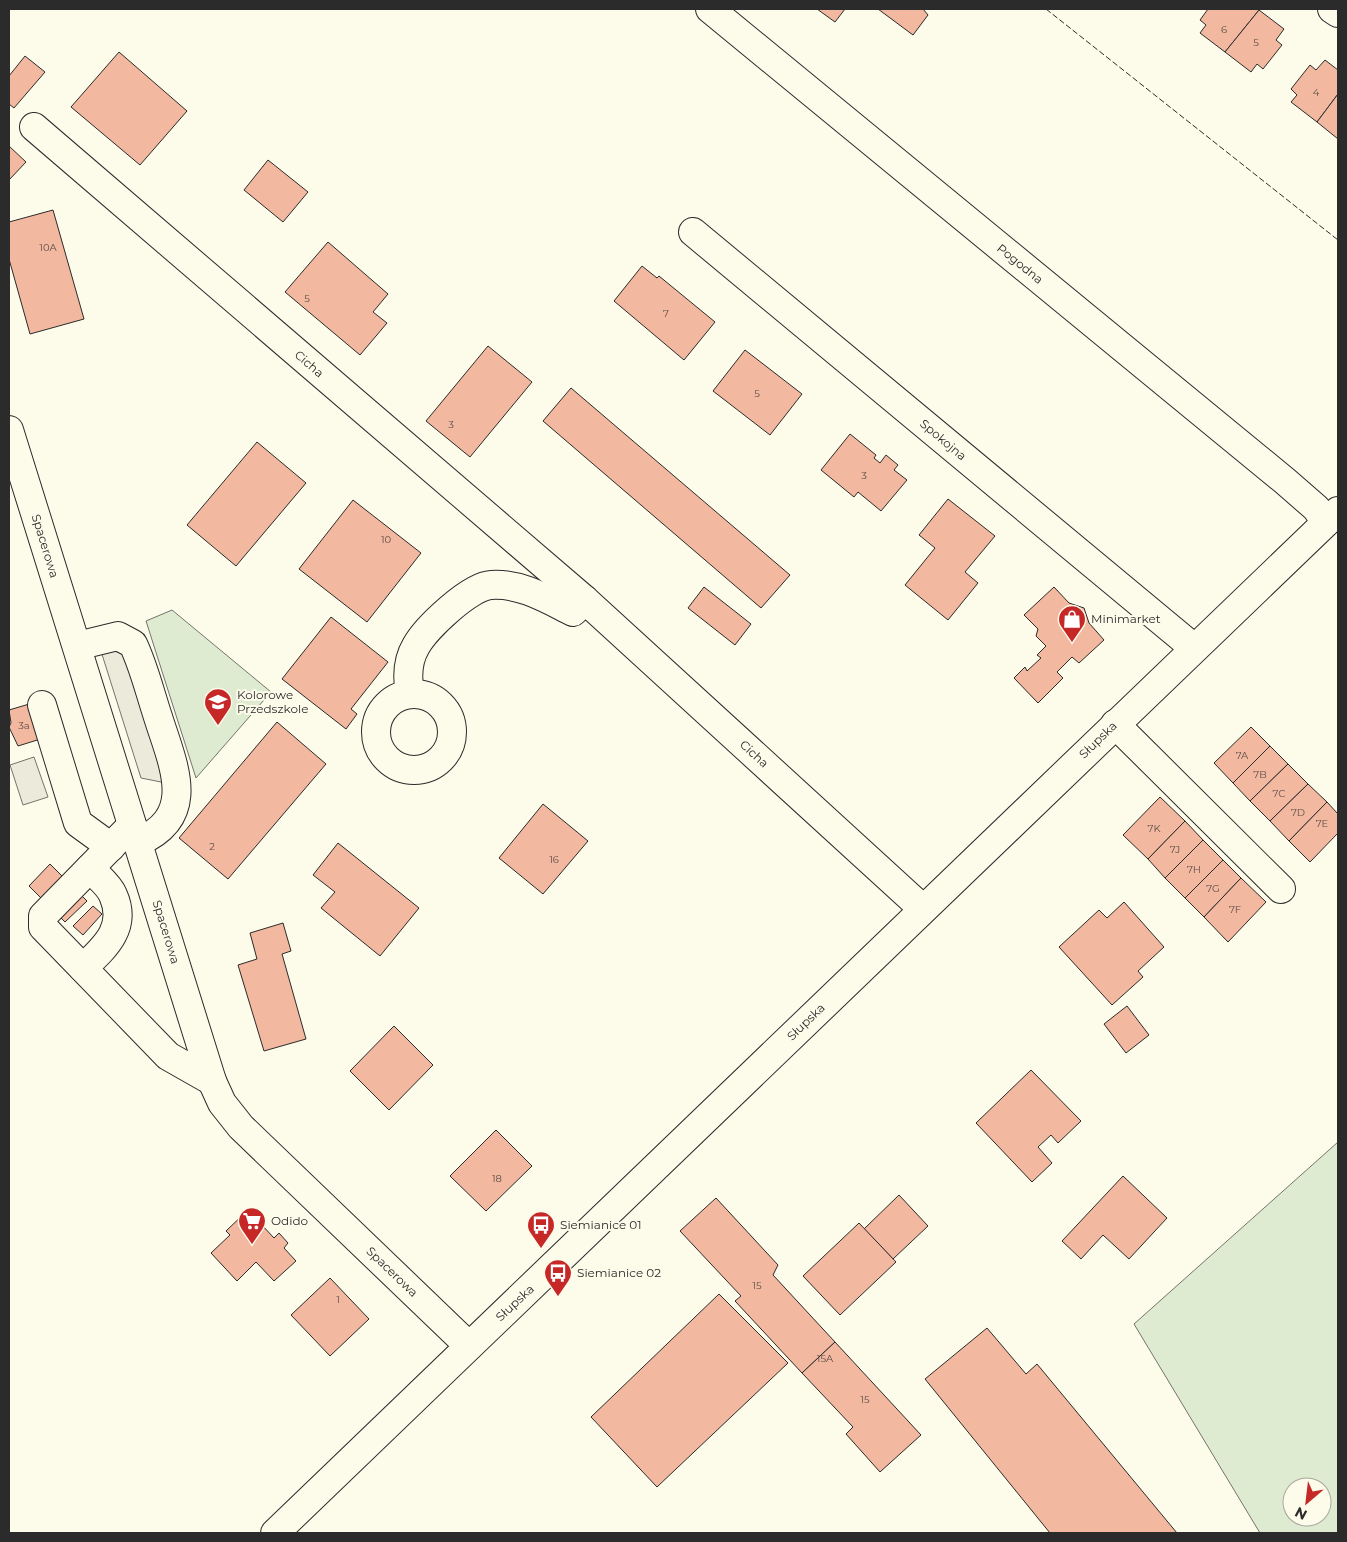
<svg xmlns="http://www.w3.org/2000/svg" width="1347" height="1542" font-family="Montserrat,sans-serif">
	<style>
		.green { fill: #deebd1; stroke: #74746e; fill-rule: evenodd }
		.parking { fill: #eceadb; stroke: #74746e }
		.building { fill: #f2b8a0; stroke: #2b2b2b }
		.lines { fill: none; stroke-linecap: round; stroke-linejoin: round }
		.minor-casing { stroke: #2b2b2b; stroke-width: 30 }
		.major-casing { stroke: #2b2b2b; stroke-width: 30 }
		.minor { stroke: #fdfbea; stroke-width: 28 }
		.major { stroke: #fdfbea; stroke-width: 28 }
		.fence { stroke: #2b2b2b; stroke-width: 1; stroke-dasharray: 6 2.5; stroke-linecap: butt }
		.labels { text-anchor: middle; stroke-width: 4; stroke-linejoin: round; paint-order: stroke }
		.number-label { font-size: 10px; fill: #5d4e48 }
		.street-label { font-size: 12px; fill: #2b2b2b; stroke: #fdfbea }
		.poi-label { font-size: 12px; fill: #2b2b2b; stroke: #fdfbea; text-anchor: start }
	</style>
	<rect width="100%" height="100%" fill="#fdfbea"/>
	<g class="green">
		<polygon points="172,610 271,692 196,778 146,621"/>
		<path d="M1338,1142V1533H1260L1134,1324ZM1292,1487H1322V1517H1292Z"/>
	</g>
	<g class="parking">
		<polygon points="100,648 127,654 166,783 141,778"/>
		<polygon points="34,757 48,797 23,805 10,765"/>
	</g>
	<g class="building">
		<polygon points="817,9 845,9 835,22"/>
		<polygon points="878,9 923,9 928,15 913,35"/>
		<polygon points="1208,9 1257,9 1259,10 1225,52 1200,33 1206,25 1200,20"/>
		<polygon points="1259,10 1284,29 1276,40 1282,45 1263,69 1257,64 1251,72 1225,52"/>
		<polygon points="119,52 187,111 140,165 71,107"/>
		<polygon points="25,56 45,72 14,108 9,104 9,76"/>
		<polygon points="1325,60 1338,70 1338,94 1317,122 1291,102 1297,95 1291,89 1310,65 1316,70"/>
		<polygon points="1338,94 1338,139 1317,122"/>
		<polygon points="9,146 26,162 9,180"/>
		<polygon points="268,160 308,192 283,222 244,190"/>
		<polygon points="53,210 84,319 30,334 9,259 9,222"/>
		<polygon points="328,242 388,294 373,312 387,323 360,355 285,292"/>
		<polygon points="642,266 657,278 659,276 715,322 684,360 614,301"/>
		<polygon points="488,346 532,382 470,457 426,421"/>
		<polygon points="745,350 802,394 770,435 713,391"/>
		<polygon points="571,388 790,575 761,608 543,421"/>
		<polygon points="850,434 876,455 874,458 880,463 886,455 898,465 894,470 907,480 881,511 858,492 854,497 821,470"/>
		<polygon points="257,442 306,483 236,566 187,525"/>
		<polygon points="948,499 995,536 965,572 978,583 948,620 905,585 935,548 919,535"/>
		<polygon points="353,500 421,553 367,622 299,569"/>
		<polygon points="704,587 751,624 735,645 688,608"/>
		<polygon points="1054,587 1069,603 1084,608 1089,623 1104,640 1079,663 1072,657 1057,672 1063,678 1038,703 1014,678 1025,667 1027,671 1041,658 1037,655 1046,646 1036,636 1038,629 1024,615"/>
		<polygon points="331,617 388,662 351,709 357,714 346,729 282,679"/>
		<polygon points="36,702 47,737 18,746 9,727 11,723 9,710"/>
		<polygon points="277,722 326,764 228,879 179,838"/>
		<polygon points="1251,727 1270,746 1233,783 1214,763"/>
		<polygon points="1270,746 1288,764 1250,801 1233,783"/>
		<polygon points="1288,764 1308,784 1270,821 1250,801"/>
		<polygon points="1308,784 1327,802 1289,841 1270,821"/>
		<polygon points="1160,797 1185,821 1148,859 1123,835"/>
		<polygon points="1327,802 1338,814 1338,833 1310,862 1289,841"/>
		<polygon points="543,804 588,841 543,894 499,858"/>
		<polygon points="1185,821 1203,840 1165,878 1148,859"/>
		<polygon points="1203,840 1223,860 1185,898 1165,878"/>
		<polygon points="338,843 419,908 380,956 321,908 335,892 313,875"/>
		<polygon points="1223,860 1241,878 1204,917 1185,898"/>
		<polygon points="50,864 87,901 65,922 29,886"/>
		<polygon points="1241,878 1266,902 1228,942 1204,917"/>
		<polygon points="1124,902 1164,947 1138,971 1143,977 1112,1005 1059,947 1099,910 1107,918"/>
		<polygon points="93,906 102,914 83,935 73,926"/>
		<polygon points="283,923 291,951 282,954 306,1039 264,1051 238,965 257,959 250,933"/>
		<polygon points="1127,1006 1149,1035 1126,1053 1104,1024"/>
		<polygon points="394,1026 433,1065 389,1110 350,1071"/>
		<polygon points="1031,1070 1081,1121 1058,1143 1051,1135 1038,1147 1052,1163 1032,1182 976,1123"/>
		<polygon points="496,1130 532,1166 486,1211 450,1176"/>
		<polygon points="1123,1176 1167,1218 1129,1259 1103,1235 1081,1259 1062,1241"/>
		<polygon points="899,1195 928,1226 893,1259 864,1229"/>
		<polygon points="716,1198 778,1265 773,1275 835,1342 802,1373 735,1301 741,1296 680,1231"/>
		<polygon points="248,1210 274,1238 279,1233 288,1243 284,1248 296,1261 274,1281 256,1262 237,1281 211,1253 230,1235 226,1231"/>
		<polygon points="859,1223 896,1262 840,1315 803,1276"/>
		<polygon points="330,1278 369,1319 330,1356 291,1315"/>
		<polygon points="719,1294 788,1363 657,1487 591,1417"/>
		<polygon points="987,1328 1026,1374 1037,1364 1177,1533 1050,1533 925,1379"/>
		<polygon points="835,1342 921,1435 880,1472 846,1434 853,1427 802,1373"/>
	</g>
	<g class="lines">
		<g class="minor-casing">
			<g id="minor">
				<polyline points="710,9 1285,481 1316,508 1326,522"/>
				<polyline points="1332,9 1338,13"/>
				<polyline points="34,127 585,600 923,909"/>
				<polyline points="693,232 1194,648"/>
				<polyline points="9,430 212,1081 222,1103 241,1127 469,1346"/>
				<path d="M77,646L118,636L133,644C144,667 150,693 158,717C173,765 199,816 138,842"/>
				<path d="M410,694C407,678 407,661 416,646C426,628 470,586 491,585C521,583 547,599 573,612L585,600"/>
				<circle cx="414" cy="732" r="38"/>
				<polyline points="42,705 78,823 111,847"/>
				<polyline points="1115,724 1281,889"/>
				<polyline points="132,825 43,916 43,927 168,1056 212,1081"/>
				<path d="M83,968C104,948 128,928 113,895C109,885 97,876 90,868"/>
			</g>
		</g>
		<g class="major-casing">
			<polyline id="major" points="275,1533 1338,511"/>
		</g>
		<use href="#minor" class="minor"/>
		<use href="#major" class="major"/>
		<polyline class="fence" points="1046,9 1338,240"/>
	</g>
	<defs>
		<g id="shop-pin" transform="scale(1.4375)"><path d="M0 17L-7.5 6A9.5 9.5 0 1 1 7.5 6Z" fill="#c62828" stroke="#fdfbea"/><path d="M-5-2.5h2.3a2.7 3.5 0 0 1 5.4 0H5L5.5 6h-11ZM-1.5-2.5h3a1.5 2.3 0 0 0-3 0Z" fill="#fff"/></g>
		<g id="school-pin" transform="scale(1.4375)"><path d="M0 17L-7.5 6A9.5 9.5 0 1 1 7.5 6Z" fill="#c62828" stroke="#fdfbea"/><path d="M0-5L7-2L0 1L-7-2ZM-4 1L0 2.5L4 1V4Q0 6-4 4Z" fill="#fff"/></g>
		<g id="supermarket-pin" transform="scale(1.4375)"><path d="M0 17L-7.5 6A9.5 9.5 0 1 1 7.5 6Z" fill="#c62828" stroke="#fdfbea"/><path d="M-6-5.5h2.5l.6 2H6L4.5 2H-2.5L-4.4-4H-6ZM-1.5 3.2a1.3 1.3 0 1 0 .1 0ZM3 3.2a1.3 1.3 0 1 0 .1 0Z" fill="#fff"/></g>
		<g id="bus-pin" transform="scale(1.4375)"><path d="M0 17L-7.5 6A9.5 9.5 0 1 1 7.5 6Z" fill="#c62828" stroke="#fdfbea"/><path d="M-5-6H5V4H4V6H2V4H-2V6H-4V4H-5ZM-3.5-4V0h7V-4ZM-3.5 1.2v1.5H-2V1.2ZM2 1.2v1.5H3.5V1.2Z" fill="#fff"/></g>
	</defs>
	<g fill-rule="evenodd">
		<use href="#shop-pin" x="1072" y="619"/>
		<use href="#school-pin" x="218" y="702"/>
		<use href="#supermarket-pin" x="252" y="1221"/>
		<use href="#bus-pin" x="541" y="1225"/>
		<use href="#bus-pin" x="558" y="1273"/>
	</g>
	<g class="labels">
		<g class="number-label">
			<text x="1224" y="33">6</text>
			<text x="1256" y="46">5</text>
			<text x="1316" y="96">4</text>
			<text x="48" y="251">10A</text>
			<text x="307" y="302">5</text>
			<text x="666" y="317">7</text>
			<text x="757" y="397">5</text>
			<text x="451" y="428">3</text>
			<text x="864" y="479">3</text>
			<text x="386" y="543">10</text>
			<text x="24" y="729">3a</text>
			<text x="1242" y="759">7A</text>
			<text x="1260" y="778">7B</text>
			<text x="1279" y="797">7C</text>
			<text x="1298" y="816">7D</text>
			<text x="1322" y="827">7E</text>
			<text x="1154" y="832">7K</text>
			<text x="212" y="850">2</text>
			<text x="1175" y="853">7J</text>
			<text x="554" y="863">16</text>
			<text x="1194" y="873">7H</text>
			<text x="1213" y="892">7G</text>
			<text x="1235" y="913">7F</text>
			<text x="497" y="1182">18</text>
			<text x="757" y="1289">15</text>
			<text x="338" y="1303">1</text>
			<text x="825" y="1362">15A</text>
			<text x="865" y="1403">15</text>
		</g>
		<g class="street-label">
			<text transform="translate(1020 264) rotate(39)" y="4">Pogodna</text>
			<text transform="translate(309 364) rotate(41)" y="4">Cicha</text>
			<text transform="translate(943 440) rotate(40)" y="4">Spokojna</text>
			<text transform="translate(45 546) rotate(73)" y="4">Spacerowa</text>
			<text transform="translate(1098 740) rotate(-44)" y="4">Słupska</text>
			<text transform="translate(754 754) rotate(43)" y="4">Cicha</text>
			<text transform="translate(166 932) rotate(73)" y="4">Spacerowa</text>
			<text transform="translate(806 1022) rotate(-44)" y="4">Słupska</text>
			<text transform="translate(392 1272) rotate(44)" y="4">Spacerowa</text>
			<text transform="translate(515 1303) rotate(-43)" y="4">Słupska</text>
		</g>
		<g class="poi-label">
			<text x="1091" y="623">Minimarket</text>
			<text x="237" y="699">Kolorowe<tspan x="237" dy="14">Przedszkole</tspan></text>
			<text x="271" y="1225">Odido</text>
			<text x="560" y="1229">Siemianice 01</text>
			<text x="577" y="1277">Siemianice 02</text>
		</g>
	</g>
	<rect width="1347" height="1542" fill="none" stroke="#2b2b2b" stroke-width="20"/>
	<g transform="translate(1307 1502) rotate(208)"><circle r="24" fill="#fdfbea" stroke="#a9a89e"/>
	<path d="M0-4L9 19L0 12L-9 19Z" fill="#c62828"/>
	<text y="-8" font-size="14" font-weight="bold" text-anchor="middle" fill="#2b2b2b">N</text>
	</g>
</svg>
